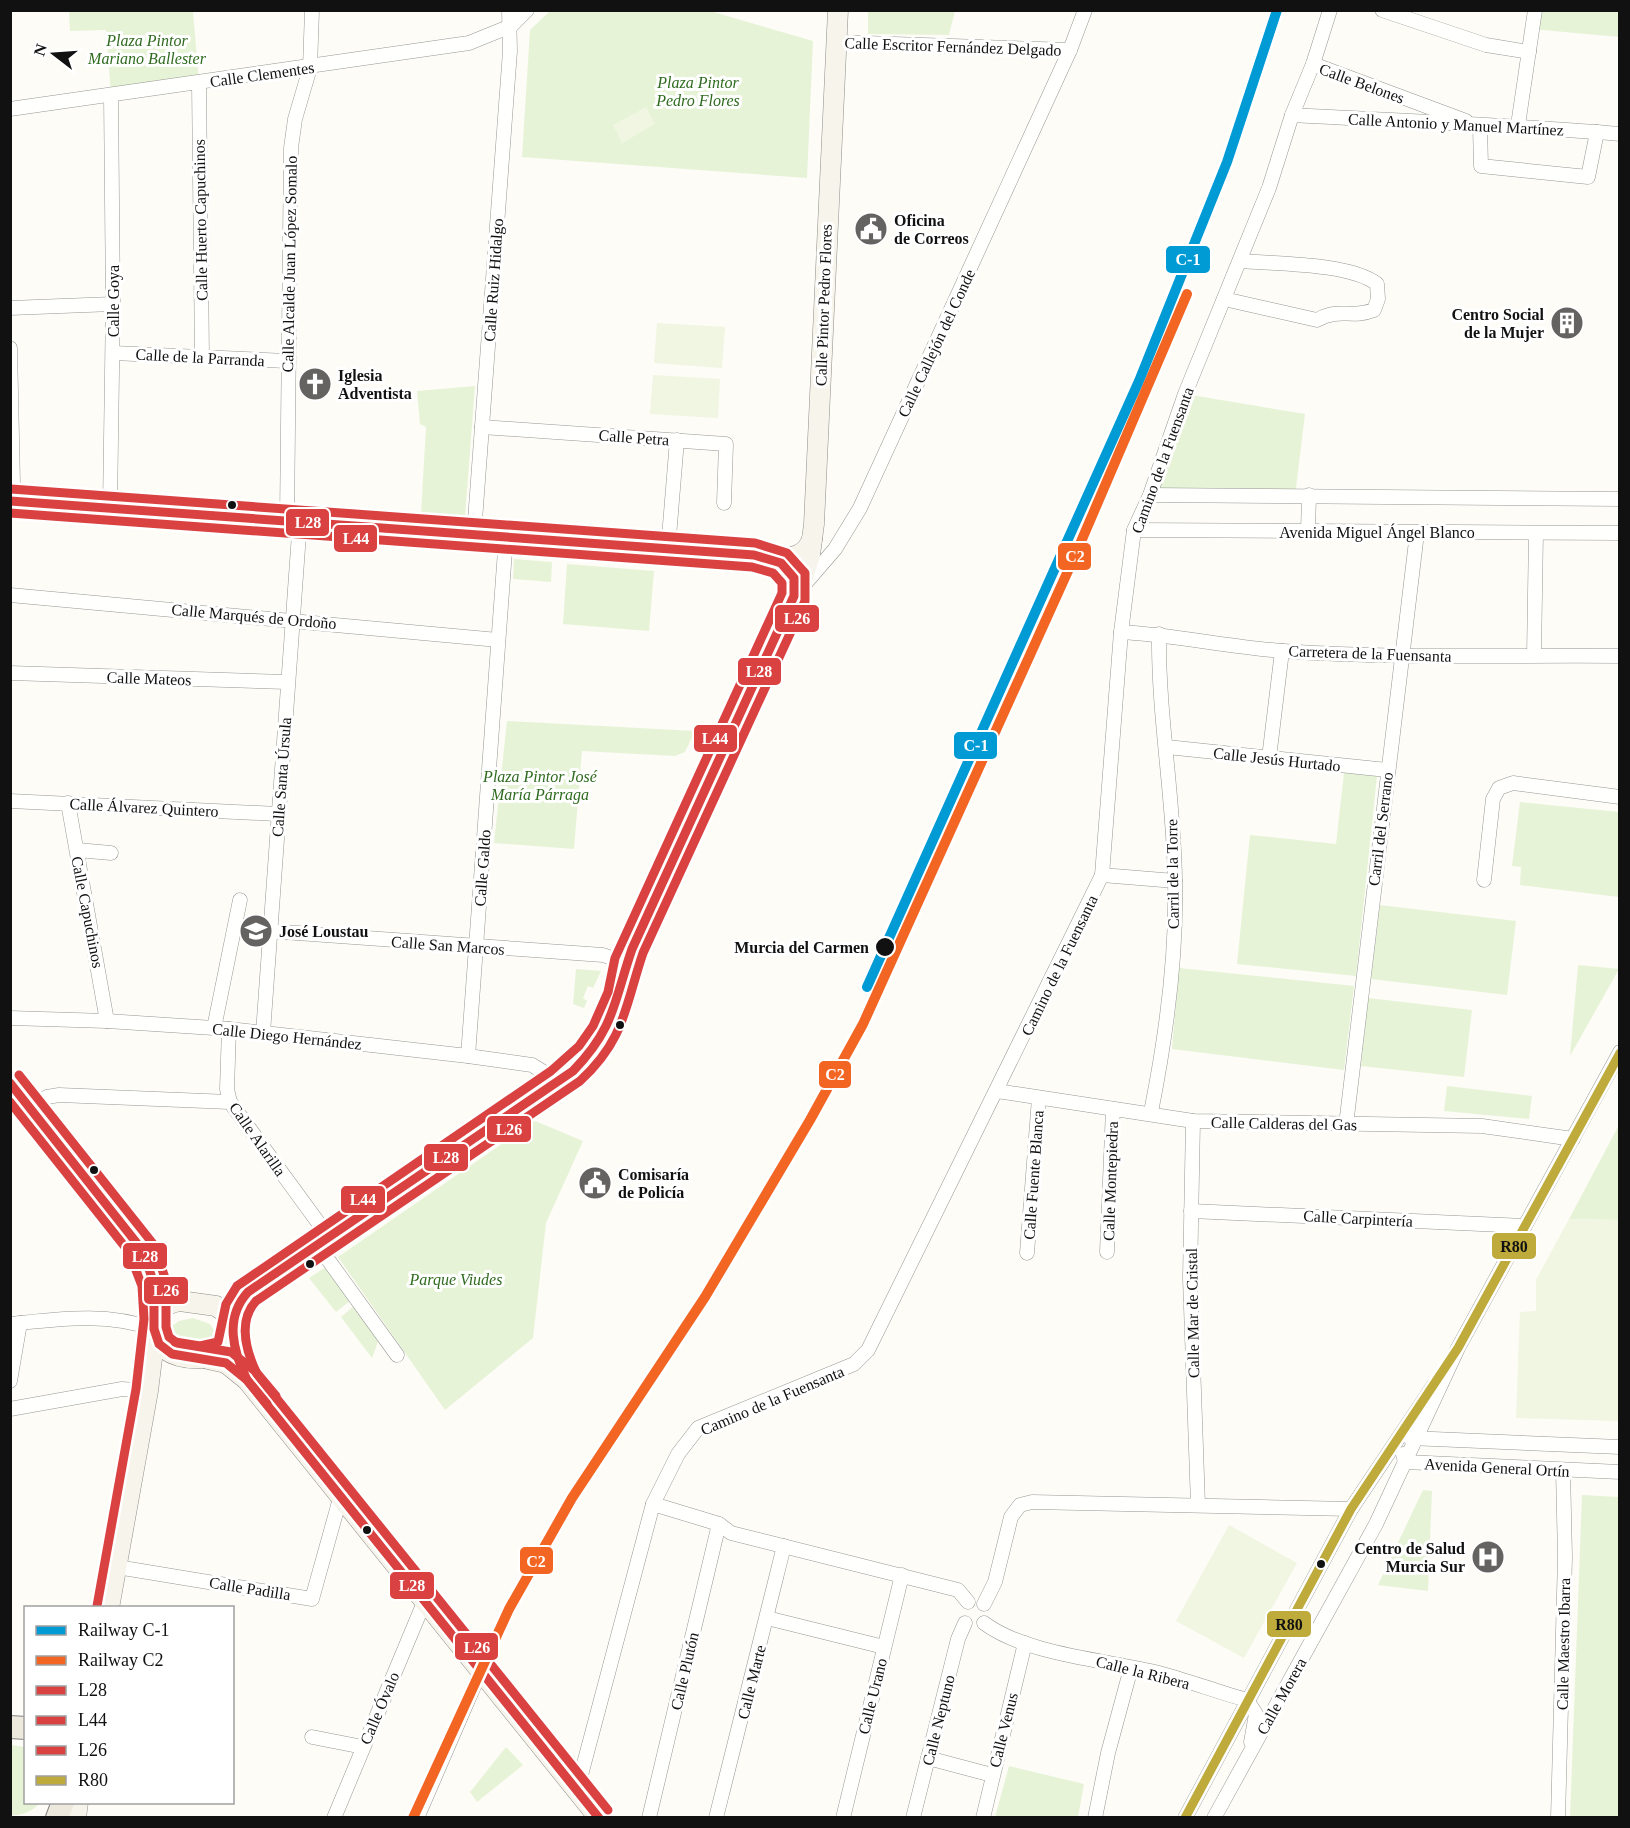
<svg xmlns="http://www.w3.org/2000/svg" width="1630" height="1828" font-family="Georgia,serif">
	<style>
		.green { fill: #e7f3d7 }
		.pitch { fill: #f0f6e1 }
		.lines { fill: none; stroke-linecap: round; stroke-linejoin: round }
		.minor-casing { stroke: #979795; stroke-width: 15 }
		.secondary-casing { stroke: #8e8d8b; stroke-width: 21 }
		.primary-casing { stroke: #858482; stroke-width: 24 }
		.minor { stroke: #fffffe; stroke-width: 14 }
		.secondary { stroke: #f6f4eb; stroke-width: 20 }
		.primary { stroke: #ede9dc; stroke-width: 22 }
		.bus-1-casing { stroke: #fff; stroke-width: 14 }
		.bus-2-casing { stroke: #fff; stroke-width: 14 }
		.bus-3-casing { stroke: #fff; stroke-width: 14 }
		.bus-4-casing { stroke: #fff; stroke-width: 14 }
		.bus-1 { stroke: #da4241; stroke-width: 9 }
		.bus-2 { stroke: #da4241; stroke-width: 9 }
		.bus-3 { stroke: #da4241; stroke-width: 9 }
		.bus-4 { stroke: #beab3c; stroke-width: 9 }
		.rail-1-casing { stroke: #fff; stroke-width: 15 }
		.rail-2-casing { stroke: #fff; stroke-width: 15 }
		.rail-1 { stroke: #009ad5; stroke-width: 10 }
		.rail-2 { stroke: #f26522; stroke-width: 10 }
		.bus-dot { fill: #111; stroke: #fff; stroke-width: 2 }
		.labels { text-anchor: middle; stroke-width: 6; stroke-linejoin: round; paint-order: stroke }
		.park-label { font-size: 16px; font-style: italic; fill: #2f6b1f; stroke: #fff }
		.street-label { font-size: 16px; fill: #111; stroke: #fff }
		.poi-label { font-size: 16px; font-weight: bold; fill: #111; stroke: #fff; text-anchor: start }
		.stop-label { font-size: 16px; font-weight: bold; fill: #111; stroke: #fff; text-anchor: end }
		.line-badge { stroke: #fff; stroke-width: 2 }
		.badge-label { font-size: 16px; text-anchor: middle; font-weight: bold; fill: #fff }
		.pale-badge-label { font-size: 16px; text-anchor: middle; font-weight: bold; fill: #111 }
	</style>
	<rect width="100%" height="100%" fill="#fdfcf7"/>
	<g class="green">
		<polygon points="69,11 193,11 199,83 111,95 106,30 70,31"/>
		<polygon points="550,11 710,11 813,41 807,178 522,157 530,30"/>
		<polygon points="868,11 868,10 955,11 949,35 868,34"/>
		<polygon points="1535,11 1619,11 1619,37 1532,29"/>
		<polygon points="475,386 465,517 421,514 426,427 420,424 417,391"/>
		<polygon points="1185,394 1305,414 1295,496 1150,495"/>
		<polygon points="514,559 552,562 551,582 513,579"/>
		<polygon points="567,564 654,571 649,631 563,624"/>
		<polygon points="507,721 695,731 685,752 675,756 582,751 574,849 494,843"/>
		<polygon points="1344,773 1377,776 1356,976 1237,964 1250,835 1336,844"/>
		<polygon points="1520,802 1619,812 1619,897 1520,885 1521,867 1512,866"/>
		<polygon points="1380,905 1516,921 1507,995 1371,979"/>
		<polygon points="1578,965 1619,969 1570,1056 1578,966"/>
		<polygon points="1179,968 1354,986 1344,1070 1172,1049"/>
		<polygon points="576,969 601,971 593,988 588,986 583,998 587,1001 584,1008 573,1004"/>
		<polygon points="1368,998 1472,1010 1464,1077 1361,1066"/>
		<polygon points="1447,1086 1532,1096 1529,1119 1444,1111"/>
		<polygon points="535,1121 583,1141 546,1223 533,1338 445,1410 338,1257"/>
		<polygon points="1619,1125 1619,1220 1569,1219"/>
		<polygon points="326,1267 350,1301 336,1312 309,1278"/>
		<polygon points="354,1306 378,1342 372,1358 341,1317"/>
		<path d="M193,1318L210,1324L216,1334C203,1345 182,1343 172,1330V1326L179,1321Z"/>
		<polygon points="1423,1490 1432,1491 1428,1591 1378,1585"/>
		<polygon points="1582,1495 1619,1497 1619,1817 1570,1817"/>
		<path d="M11,1745L25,1747L26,1802L40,1803C33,1811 22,1816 11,1815Z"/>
		<polygon points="506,1747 523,1765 477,1802 470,1792"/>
		<polygon points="1009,1766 1084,1784 1078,1817 995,1817"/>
	</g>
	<g class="pitch">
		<polygon points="646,107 655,124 622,143 613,125"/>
		<polygon points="657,323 725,327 722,368 654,363"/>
		<polygon points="653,375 720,379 718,418 650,414"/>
		<polygon points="1569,1219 1619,1220 1619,1421 1516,1418 1520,1312 1536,1311 1536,1280"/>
		<polygon points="1229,1525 1297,1563 1244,1658 1176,1621"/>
	</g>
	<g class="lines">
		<g class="minor-casing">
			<g id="minor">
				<polyline points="1382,10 1486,45 1529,52"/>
				<polyline points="836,42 1070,50"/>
				<polyline points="1313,64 1466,121"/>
				<polyline points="199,83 202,358"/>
				<polyline points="10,109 469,43 511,26 527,10"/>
				<path d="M1292,115C1401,121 1510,125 1620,134"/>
				<polyline points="1518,125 1535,10"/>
				<polyline points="1480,126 1481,166 1588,177 1597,132"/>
				<path d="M1224,299L1317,320C1340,307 1351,319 1374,310L1378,299L1377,284C1350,263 1276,264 1241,261"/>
				<polyline points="10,308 113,304"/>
				<polyline points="10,348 13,484 10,502"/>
				<polyline points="113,353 287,361"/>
				<polyline points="482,427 726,444 724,503"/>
				<polyline points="1150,495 1620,499"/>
				<polyline points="110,508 113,304 111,95"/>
				<polyline points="287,520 291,148 295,119 310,68 312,10"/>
				<polyline points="1134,530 1620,533"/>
				<polyline points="1308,532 1309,495"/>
				<polyline points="474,534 510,51 509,10"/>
				<polyline points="668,549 677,440"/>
				<polyline points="803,586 835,549 860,508 1070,50 1085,10"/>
				<polyline points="10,595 498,640"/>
				<path d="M1121,632C1175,635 1229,647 1283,651C1395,659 1507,655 1620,656"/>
				<polyline points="1534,655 1536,533"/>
				<polyline points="10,673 287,682"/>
				<polyline points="1167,747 1387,770"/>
				<polyline points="1269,758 1282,651"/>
				<polyline points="10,801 278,814"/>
				<polyline points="68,803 107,1021"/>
				<polyline points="77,850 111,853"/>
				<polyline points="1102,875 1175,881"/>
				<polyline points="1484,880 1493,799 1499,788 1513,783 1620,797"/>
				<polyline points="269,931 603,955 626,963"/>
				<polyline points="10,1018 107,1021 229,1029 468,1056 532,1065 558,1081"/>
				<polyline points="214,1028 240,900"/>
				<polyline points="229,1029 227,1089 230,1102 328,1236"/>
				<polyline points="263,1033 300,520"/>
				<polyline points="468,1056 506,537"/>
				<polyline points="997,1091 1193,1121 1482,1126 1573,1139"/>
				<polyline points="32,1108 47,1097 59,1095 230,1102"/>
				<path d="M1151,1112C1166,1037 1177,957 1175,880C1174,798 1158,716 1159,634"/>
				<polyline points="1193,1121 1190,1278 1198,1505"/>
				<polyline points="1346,1125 1417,533"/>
				<polyline points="1191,1211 1525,1226"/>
				<polyline points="316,1243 397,1355"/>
				<polyline points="1107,1252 1113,1109"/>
				<polyline points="1027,1253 1039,1098"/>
				<path d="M10,1324C60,1319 106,1312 154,1329"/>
				<polyline points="10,1381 20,1323"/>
				<polyline points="10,1409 122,1389 148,1391"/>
				<polyline points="1410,1438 1620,1447"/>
				<polyline points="1403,1454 1405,1462 1620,1472"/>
				<polyline points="653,1504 719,1524 731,1533 958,1590 968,1602"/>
				<polyline points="117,1567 312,1599 341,1495"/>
				<polyline points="984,1604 995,1582 1011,1517 1020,1505 1032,1502 1351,1509"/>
				<polyline points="767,1618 884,1647"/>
				<path d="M984,1623C1027,1655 1106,1660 1159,1673C1189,1681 1218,1692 1247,1700L1256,1714L1251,1742"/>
				<polyline points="312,1737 363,1747"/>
				<polyline points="928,1758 992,1775"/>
				<polyline points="577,1790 653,1504 678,1454 698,1428 854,1364 868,1350 1102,875 1121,632 1134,530 1150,495 1185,394 1269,188 1292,115 1313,64 1330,10"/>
				<polyline points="334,1818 425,1600"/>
				<polyline points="417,1818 481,1670"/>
				<polyline points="649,1818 719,1524"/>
				<polyline points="716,1818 784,1546"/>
				<polyline points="843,1818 902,1575"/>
				<polyline points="913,1818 958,1639 965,1623"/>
				<polyline points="983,1818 1025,1643"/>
				<polyline points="1095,1818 1108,1753 1131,1668"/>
				<polyline points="1185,1818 1351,1509 1434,1385"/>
				<polyline points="1214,1818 1376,1524 1458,1348 1620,1052"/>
				<polyline points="1558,1818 1565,1557 1563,1470"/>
			</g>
		</g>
		<g class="secondary-casing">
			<g id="secondary">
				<path d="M10,501L774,558C791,558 806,557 812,539"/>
				<polyline points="10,1082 140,1246 153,1277 156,1319"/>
				<path d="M180,1301L216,1306L229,1315C264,1373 138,1371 155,1320C159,1308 168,1303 180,1301Z"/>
				<path d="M233,1325L236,1310L245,1295L573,1071C595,1050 615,1021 621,991C623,981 623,972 626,963L803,577L810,555L814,524L838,10"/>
				<polyline points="208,1359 226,1363 247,1380 599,1818"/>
				<polyline points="109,1608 148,1391 155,1334"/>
				<polyline points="76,1818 78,1802"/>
			</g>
		</g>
		<g class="primary-casing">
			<g id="primary">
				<polyline points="10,1727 26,1728"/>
				<polyline points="57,1818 63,1802"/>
			</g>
		</g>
		<use href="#minor" class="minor"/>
		<use href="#secondary" class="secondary"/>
		<use href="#primary" class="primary"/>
		<g class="bus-1-casing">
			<g id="bus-1">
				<path d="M10,501L754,555L781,563L794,578V596L632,949C614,1001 615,1028 573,1071L248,1292C224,1318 233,1351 247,1380L599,1818"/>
				<polyline points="10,1083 143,1251 154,1284 154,1329 159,1344 172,1354 226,1363 247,1380 267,1404"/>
			</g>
		</g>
		<g class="bus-2-casing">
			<g id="bus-2">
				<polyline points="10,513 752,567 773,573 782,583 782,593 615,958 608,992 593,1026 579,1046 551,1071 237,1286 226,1304 218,1342 200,1346 175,1342"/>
				<polyline points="10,1102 129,1252 142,1286 144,1319 136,1389 97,1606"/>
			</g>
		</g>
		<g class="bus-3-casing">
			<g id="bus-3">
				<path d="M11,489L755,543L787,553L805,573V601L643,953C625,1006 625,1040 580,1081L256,1301C237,1322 246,1351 257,1374L608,1810"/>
				<polyline points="19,1075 154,1245 166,1281 166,1327 169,1337 177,1343 231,1352 255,1371 276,1396"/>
			</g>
		</g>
		<g class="bus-4-casing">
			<polyline id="bus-4" points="1185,1818 1351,1509 1458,1348 1620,1053"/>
		</g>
		<use href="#bus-1" class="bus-1"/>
		<use href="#bus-2" class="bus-2"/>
		<use href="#bus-3" class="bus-3"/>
		<use href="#bus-4" class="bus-4"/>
		<g class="rail-1-casing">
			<polyline id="rail-1" points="867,987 1139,381 1227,162 1277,10"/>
		</g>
		<g class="rail-2-casing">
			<polyline id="rail-2" points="413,1818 509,1609 572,1498 705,1297 810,1120 863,1024 1077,551 1187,294"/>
		</g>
		<use href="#rail-1" class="rail-1"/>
		<use href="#rail-2" class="rail-2"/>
	</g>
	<defs>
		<g id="civic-disc" transform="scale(1.725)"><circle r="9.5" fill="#646362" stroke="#fff"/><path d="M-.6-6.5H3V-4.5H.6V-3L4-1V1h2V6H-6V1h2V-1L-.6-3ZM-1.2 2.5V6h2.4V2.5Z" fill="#fff"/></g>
		<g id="building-disc" transform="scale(1.725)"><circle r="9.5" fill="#646362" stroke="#fff"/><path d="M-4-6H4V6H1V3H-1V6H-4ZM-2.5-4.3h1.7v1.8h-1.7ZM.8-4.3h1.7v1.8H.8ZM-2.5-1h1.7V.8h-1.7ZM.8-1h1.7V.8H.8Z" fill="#fff"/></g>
		<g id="church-disc" transform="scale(1.725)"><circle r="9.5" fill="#646362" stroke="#fff"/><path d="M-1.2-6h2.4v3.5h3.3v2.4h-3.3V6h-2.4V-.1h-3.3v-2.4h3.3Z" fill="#fff"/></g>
		<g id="school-disc" transform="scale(1.725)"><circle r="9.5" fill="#646362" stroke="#fff"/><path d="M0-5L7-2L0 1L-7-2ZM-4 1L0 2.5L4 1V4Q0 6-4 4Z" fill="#fff"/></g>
		<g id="hospital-disc" transform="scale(1.725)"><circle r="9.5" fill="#646362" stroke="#fff"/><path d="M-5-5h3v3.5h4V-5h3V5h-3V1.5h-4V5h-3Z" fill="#fff"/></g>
	</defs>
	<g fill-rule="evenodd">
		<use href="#civic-disc" x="871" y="229"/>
		<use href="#building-disc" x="1567" y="323"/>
		<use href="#church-disc" x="315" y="384"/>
		<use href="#school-disc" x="256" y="931"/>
		<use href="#civic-disc" x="595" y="1183"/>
		<use href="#hospital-disc" x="1488" y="1557"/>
	</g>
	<g class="bus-dot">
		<circle cx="232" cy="505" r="5"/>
		<circle cx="885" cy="947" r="10"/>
		<circle cx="620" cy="1025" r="5"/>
		<circle cx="94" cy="1170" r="5"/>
		<circle cx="310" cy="1264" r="5"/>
		<circle cx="367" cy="1530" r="5"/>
		<circle cx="1321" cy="1564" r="5"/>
	</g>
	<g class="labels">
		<g class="park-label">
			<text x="147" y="46">Plaza Pintor<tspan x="147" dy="18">Mariano Ballester</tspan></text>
			<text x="698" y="88">Plaza Pintor<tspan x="698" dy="18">Pedro Flores</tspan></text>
			<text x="540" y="782">Plaza Pintor José<tspan x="540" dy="18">María Párraga</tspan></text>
			<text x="456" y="1285">Parque Viudes</text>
		</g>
		<g class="street-label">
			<text transform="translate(953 46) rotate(2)" y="6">Calle Escritor Fernández Delgado</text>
			<text transform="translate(262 74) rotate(-8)" y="6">Calle Clementes</text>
			<text transform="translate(1362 83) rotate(20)" y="6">Calle Belones</text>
			<text transform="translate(1456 124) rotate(3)" y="6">Calle Antonio y Manuel Martínez</text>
			<text transform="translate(200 220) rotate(-91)" y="6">Calle Huerto Capuchinos</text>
			<text transform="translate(289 264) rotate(-89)" y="6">Calle Alcalde Juan López Somalo</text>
			<text transform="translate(493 280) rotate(-86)" y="6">Calle Ruiz Hidalgo</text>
			<text transform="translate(113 301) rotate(-90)" y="6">Calle Goya</text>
			<text transform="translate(823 305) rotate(-88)" y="6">Calle Pintor Pedro Flores</text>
			<text transform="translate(936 343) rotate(-65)" y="6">Calle Callejón del Conde</text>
			<text transform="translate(200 357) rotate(3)" y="6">Calle de la Parranda</text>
			<text transform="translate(634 437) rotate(4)" y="6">Calle Petra</text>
			<text transform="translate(1162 460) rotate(-70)" y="6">Camino de la Fuensanta</text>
			<text x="1377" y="538">Avenida Miguel Ángel Blanco</text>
			<text transform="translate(254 616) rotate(5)" y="6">Calle Marqués de Ordoño</text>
			<text transform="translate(1370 653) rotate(2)" y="6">Carretera de la Fuensanta</text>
			<text transform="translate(149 678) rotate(2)" y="6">Calle Mateos</text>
			<text transform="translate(1277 759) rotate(6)" y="6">Calle Jesús Hurtado</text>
			<text transform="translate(281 777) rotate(-86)" y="6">Calle Santa Úrsula</text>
			<text transform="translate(144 807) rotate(3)" y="6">Calle Álvarez Quintero</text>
			<text transform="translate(1380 829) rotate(-83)" y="6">Carril del Serrano</text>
			<text transform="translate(482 868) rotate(-86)" y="6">Calle Galdo</text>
			<text transform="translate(1172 874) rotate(-91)" y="6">Carril de la Torre</text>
			<text transform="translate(88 912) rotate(79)" y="6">Calle Capuchinos</text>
			<text transform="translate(448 945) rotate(4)" y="6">Calle San Marcos</text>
			<text transform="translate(1059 965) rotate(-64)" y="6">Camino de la Fuensanta</text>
			<text transform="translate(287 1036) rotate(6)" y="6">Calle Diego Hernández</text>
			<text transform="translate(1284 1123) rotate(1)" y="6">Calle Calderas del Gas</text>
			<text transform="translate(258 1139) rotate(55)" y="6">Calle Alarilla</text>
			<text transform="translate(1033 1175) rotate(-86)" y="6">Calle Fuente Blanca</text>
			<text transform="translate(1110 1181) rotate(-88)" y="6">Calle Montepiedra</text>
			<text transform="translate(1358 1218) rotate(3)" y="6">Calle Carpintería</text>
			<text transform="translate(1192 1313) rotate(-91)" y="6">Calle Mar de Cristal</text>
			<text transform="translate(772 1400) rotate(-23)" y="6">Camino de la Fuensanta</text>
			<text transform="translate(1497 1467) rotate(3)" y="6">Avenida General Ortín</text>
			<text transform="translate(250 1588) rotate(9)" y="6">Calle Padilla</text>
			<text transform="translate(1563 1644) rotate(-89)" y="6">Calle Maestro Ibarra</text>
			<text transform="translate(684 1671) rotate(-77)" y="6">Calle Plutón</text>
			<text transform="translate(1143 1672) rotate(14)" y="6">Calle la Ribera</text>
			<text transform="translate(751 1682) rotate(-76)" y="6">Calle Marte</text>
			<text transform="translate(872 1696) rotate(-76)" y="6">Calle Urano</text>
			<text transform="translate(1281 1696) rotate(-61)" y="6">Calle Morera</text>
			<text transform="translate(379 1708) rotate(-67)" y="6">Calle Óvalo</text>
			<text transform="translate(938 1720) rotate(-76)" y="6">Calle Neptuno</text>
			<text transform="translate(1003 1730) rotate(-76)" y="6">Calle Venus</text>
		</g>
		<g class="poi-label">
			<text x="894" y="226">Oficina<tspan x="894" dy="18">de Correos</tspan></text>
			<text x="1544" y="320" text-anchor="end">Centro Social<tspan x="1544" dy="18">de la Mujer</tspan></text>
			<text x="338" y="381">Iglesia<tspan x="338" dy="18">Adventista</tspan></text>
			<text x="279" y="937">José Loustau</text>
			<text x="618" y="1180">Comisaría<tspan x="618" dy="18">de Policía</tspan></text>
			<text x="1465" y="1554" text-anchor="end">Centro de Salud<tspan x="1465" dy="18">Murcia Sur</tspan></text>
		</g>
		<g class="stop-label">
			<text x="869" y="953">Murcia del Carmen</text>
		</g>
	</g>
	<g class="line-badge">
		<rect x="1165" y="245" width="46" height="29" rx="6" fill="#009ad5"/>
		<rect x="285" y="508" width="45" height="29" rx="6" fill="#da4241"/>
		<rect x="333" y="524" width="45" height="29" rx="6" fill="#da4241"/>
		<rect x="1057" y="542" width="35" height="29" rx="6" fill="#f26522"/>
		<rect x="774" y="604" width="46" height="29" rx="6" fill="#da4241"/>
		<rect x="737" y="657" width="45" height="29" rx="6" fill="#da4241"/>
		<rect x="693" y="724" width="45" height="29" rx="6" fill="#da4241"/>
		<rect x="953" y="731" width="45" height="29" rx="6" fill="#009ad5"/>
		<rect x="818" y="1060" width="34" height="29" rx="6" fill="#f26522"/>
		<rect x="486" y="1115" width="46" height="28" rx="6" fill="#da4241"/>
		<rect x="423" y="1143" width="46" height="29" rx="6" fill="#da4241"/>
		<rect x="340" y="1185" width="46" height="29" rx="6" fill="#da4241"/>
		<rect x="1491" y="1232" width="46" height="28" rx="6" fill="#beab3c"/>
		<rect x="122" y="1242" width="46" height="28" rx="6" fill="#da4241"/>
		<rect x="143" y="1276" width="46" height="29" rx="6" fill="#da4241"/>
		<rect x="519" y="1546" width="35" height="29" rx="6" fill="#f26522"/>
		<rect x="389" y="1571" width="46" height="29" rx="6" fill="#da4241"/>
		<rect x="1266" y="1610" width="46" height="28" rx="6" fill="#beab3c"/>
		<rect x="454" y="1632" width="45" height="29" rx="6" fill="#da4241"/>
	</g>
	<g class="badge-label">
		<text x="1188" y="265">C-1</text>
		<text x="308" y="528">L28</text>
		<text x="356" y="544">L44</text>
		<text x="1075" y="562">C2</text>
		<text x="797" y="624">L26</text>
		<text x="759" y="677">L28</text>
		<text x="715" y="744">L44</text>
		<text x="976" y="751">C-1</text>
		<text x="835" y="1080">C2</text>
		<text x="509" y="1135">L26</text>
		<text x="446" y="1163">L28</text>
		<text x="363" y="1205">L44</text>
		<text x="145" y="1262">L28</text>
		<text x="166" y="1296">L26</text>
		<text x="536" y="1567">C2</text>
		<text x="412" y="1591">L28</text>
		<text x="477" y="1653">L26</text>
	</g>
	<g class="pale-badge-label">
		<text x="1514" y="1252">R80</text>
		<text x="1289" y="1630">R80</text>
	</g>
	<rect width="1630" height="1828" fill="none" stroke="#111111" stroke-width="24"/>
	<rect x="24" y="1606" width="210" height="198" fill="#ffffff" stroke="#a0a0a0" stroke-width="1.5"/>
	<rect x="36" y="1626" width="30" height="9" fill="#009ad5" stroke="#a0a0a0" stroke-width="1.5"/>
	<text x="78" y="1636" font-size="18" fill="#111111">Railway C-1</text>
	<rect x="36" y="1656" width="30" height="9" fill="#f26522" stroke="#a0a0a0" stroke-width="1.5"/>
	<text x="78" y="1666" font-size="18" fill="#111111">Railway C2</text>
	<rect x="36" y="1686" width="30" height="9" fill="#da4241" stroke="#a0a0a0" stroke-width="1.5"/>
	<text x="78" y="1696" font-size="18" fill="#111111">L28</text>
	<rect x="36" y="1716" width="30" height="9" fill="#da4241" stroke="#a0a0a0" stroke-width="1.5"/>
	<text x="78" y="1726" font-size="18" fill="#111111">L44</text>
	<rect x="36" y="1746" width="30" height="9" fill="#da4241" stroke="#a0a0a0" stroke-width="1.5"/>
	<text x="78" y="1756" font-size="18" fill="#111111">L26</text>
	<rect x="36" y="1776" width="30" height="9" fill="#beab3c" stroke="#a0a0a0" stroke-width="1.5"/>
	<text x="78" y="1786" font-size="18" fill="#111111">R80</text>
	<g transform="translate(54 54) rotate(287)" stroke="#ffffff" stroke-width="4.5" paint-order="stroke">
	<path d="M0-4.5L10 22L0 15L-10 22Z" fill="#111111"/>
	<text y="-9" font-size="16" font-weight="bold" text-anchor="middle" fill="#111111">N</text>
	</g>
</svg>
